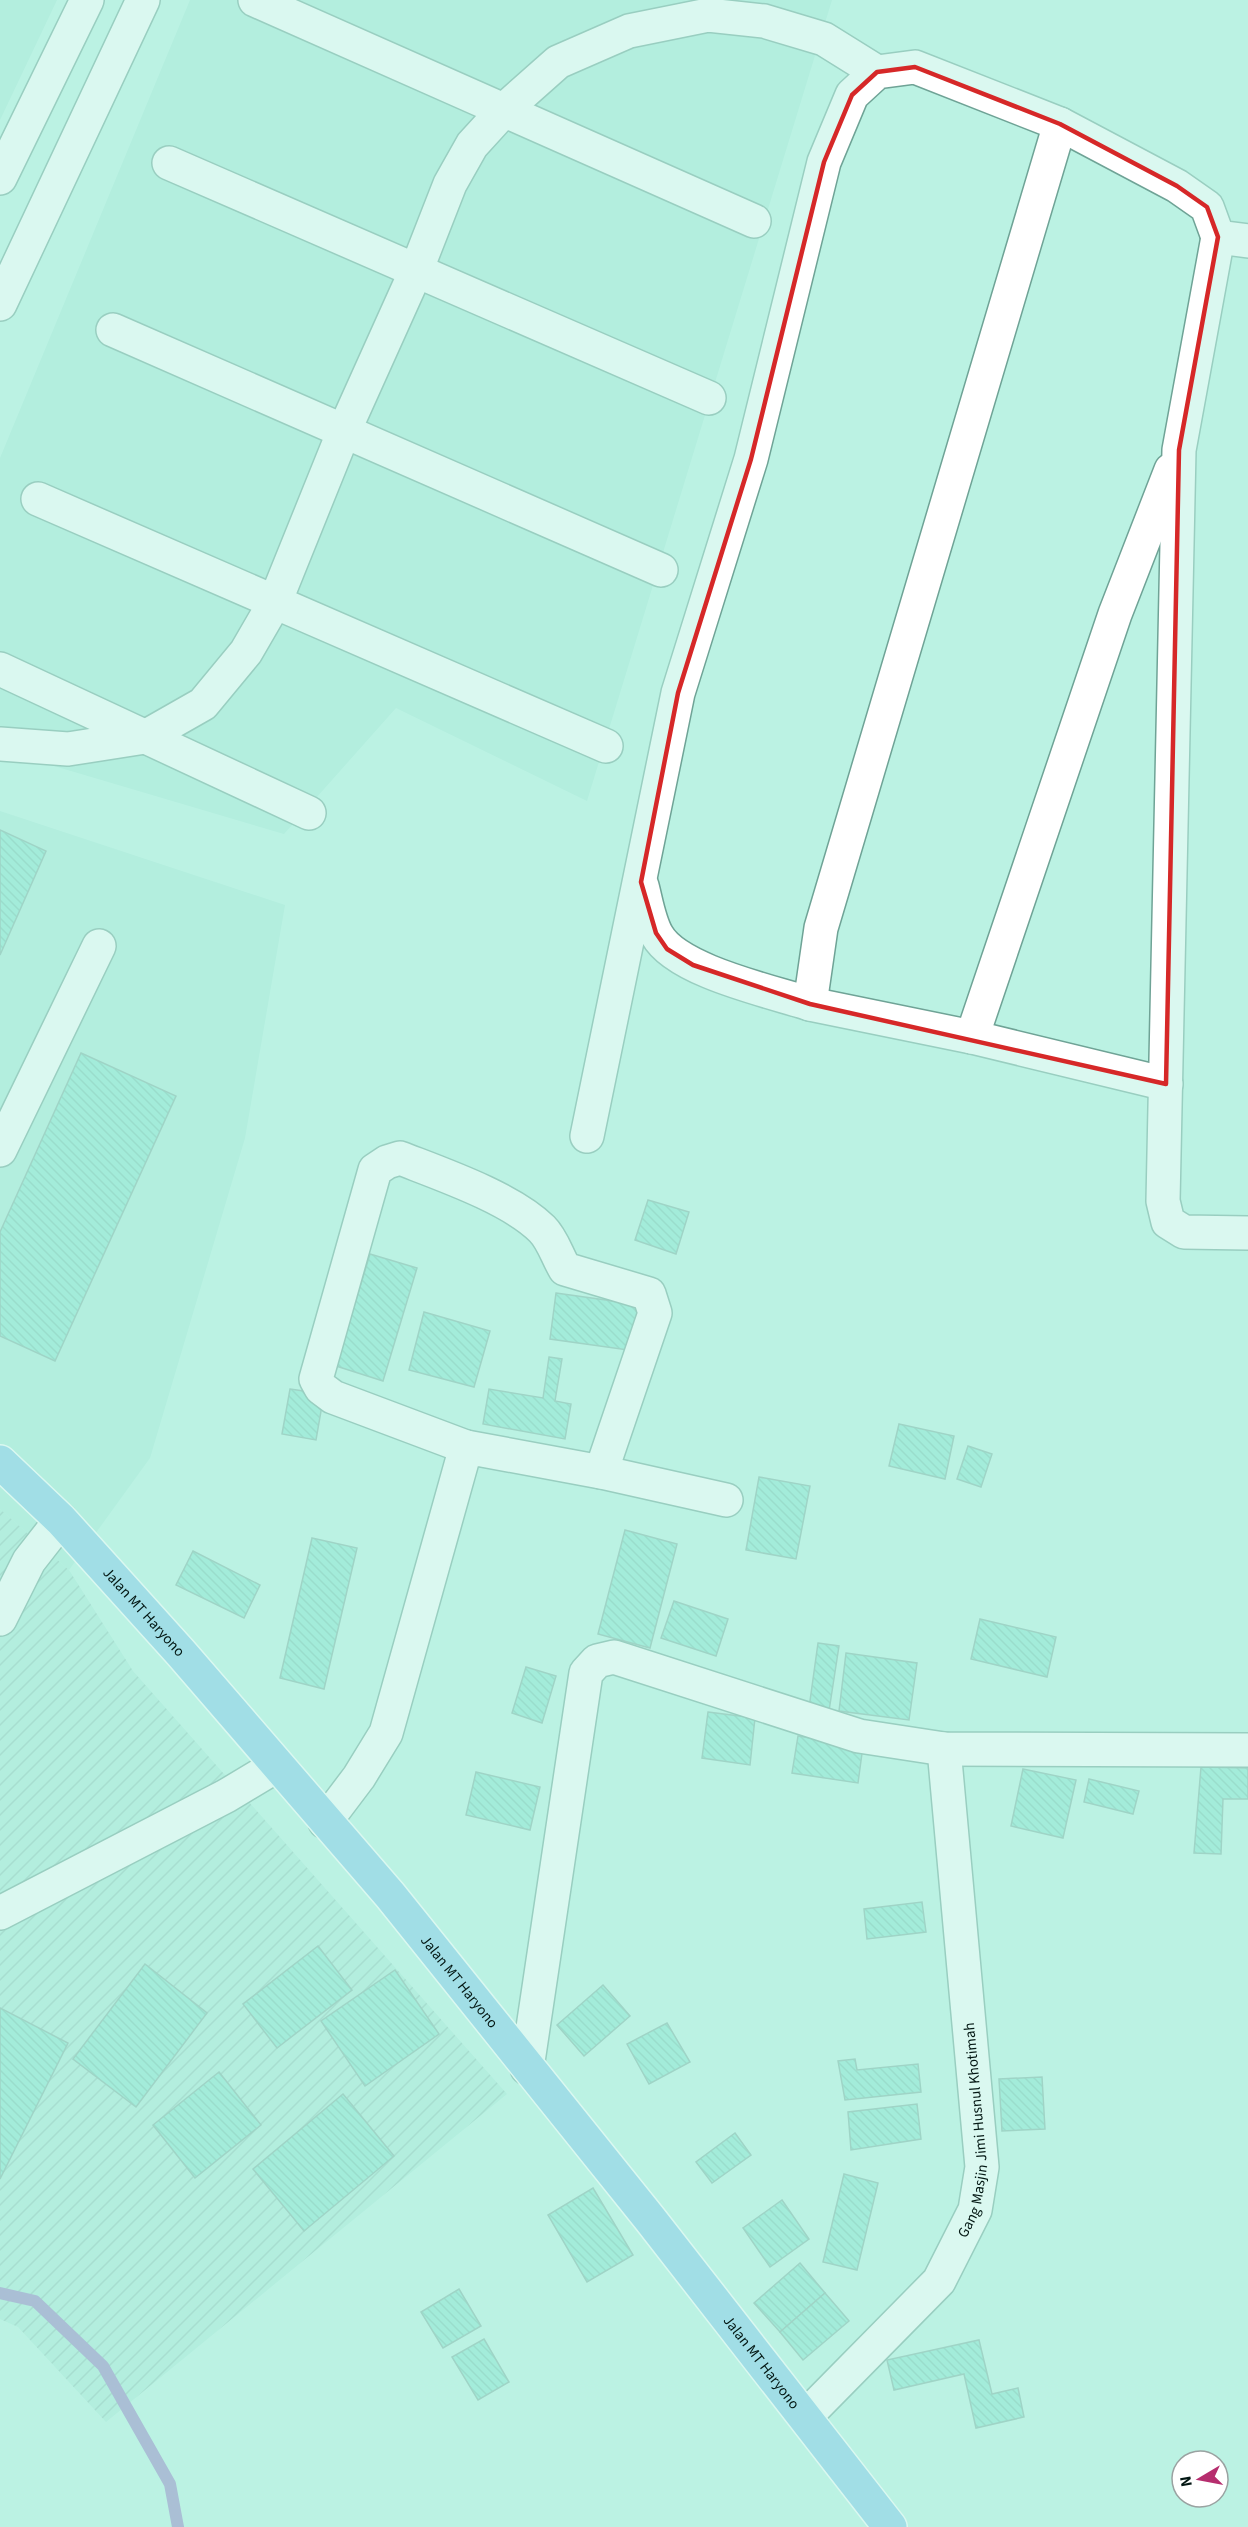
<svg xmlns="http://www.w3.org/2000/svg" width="1248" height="2527" font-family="'Source Sans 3',sans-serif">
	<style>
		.built { fill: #a8e8d7 }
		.industrial { fill: url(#industrial-furrows) }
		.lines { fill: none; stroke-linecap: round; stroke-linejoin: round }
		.stream { stroke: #9482c3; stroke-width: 12 }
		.building { fill: url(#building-back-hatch); stroke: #7cb0a3; stroke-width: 1.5 }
		.minor-casing { stroke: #6fa396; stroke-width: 36 }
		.major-casing { stroke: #fff; stroke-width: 36 }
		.minor { stroke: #fff; stroke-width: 33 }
		.major { stroke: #81c5e9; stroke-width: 33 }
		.marked { fill: none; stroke: #d62828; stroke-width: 4.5; stroke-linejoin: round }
		.labels { text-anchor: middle; stroke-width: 4.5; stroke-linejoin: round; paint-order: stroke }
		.street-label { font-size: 15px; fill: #031713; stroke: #fff }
	</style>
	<defs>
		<pattern id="industrial-furrows" width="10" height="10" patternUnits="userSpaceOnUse" patternTransform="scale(1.5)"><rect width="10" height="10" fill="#a8e8d7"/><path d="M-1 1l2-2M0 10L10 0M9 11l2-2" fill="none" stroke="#8fc6b8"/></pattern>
		<pattern id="building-back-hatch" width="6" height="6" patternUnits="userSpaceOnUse" patternTransform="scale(1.5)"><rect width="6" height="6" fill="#85e5ce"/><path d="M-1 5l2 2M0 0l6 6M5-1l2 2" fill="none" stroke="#71c4b0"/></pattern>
	</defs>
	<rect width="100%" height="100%" fill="#bbf2e3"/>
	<g class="built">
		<polygon points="0,0 57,0 0,120"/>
		<polygon points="190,0 832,0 587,801 396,708 284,834 0,750 0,458"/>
		<polygon points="0,811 285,905 245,1138 150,1458 69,1570 0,1509"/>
	</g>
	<polygon class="industrial" points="0,1509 69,1570 133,1671 507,2094 106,2422 18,2327 0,2319"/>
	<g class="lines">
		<polyline class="stream" points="0,2293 35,2301 103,2366 170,2484 178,2527"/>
	</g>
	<g class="building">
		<polygon points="0,830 46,851 0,955"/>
		<polygon points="81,1053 176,1096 55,1361 0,1336 0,1232"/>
		<polygon points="648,1200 689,1212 676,1254 635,1240"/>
		<polygon points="370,1254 417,1268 383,1381 336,1366"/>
		<polygon points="556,1293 641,1305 635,1351 550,1339"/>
		<polygon points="424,1312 490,1331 474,1387 409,1370"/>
		<polygon points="549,1357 562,1359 555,1401 571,1404 565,1439 483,1424 489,1389 543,1398"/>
		<polygon points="290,1389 324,1394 316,1440 282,1434"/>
		<polygon points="899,1424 954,1436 945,1479 889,1466"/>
		<polygon points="968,1446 992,1454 981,1487 957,1479"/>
		<polygon points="759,1477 810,1486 796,1559 746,1550"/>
		<polygon points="625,1530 677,1544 650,1648 598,1634"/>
		<polygon points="312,1538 357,1548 324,1689 280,1678"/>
		<polygon points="193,1551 260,1585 244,1618 176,1585"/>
		<polygon points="674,1601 728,1619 716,1656 661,1638"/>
		<polygon points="980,1619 1056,1637 1047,1677 971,1659"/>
		<polygon points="818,1643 839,1646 829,1711 809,1708"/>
		<polygon points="846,1653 917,1663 909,1720 839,1711"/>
		<polygon points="526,1667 556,1676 542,1723 512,1713"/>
		<polygon points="708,1712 755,1718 750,1765 702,1758"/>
		<polygon points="798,1736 863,1746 858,1783 792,1773"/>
		<polygon points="1201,1767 1248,1768 1248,1799 1223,1799 1221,1854 1194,1853"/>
		<polygon points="1023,1769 1076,1780 1063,1838 1011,1826"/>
		<polygon points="476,1772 540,1787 530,1830 466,1815"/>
		<polygon points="1089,1779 1139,1791 1133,1814 1084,1802"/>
		<polygon points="922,1902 926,1932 867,1939 864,1909"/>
		<polygon points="318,1946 352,1990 277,2048 243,2004"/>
		<polygon points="145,1964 207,2013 136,2107 73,2059"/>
		<polygon points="395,1970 439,2034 365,2086 321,2021"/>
		<polygon points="603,1985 630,2016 584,2056 557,2025"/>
		<polygon points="0,2008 68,2043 0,2179"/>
		<polygon points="667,2023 690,2062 649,2084 627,2044"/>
		<polygon points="855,2059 857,2070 918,2064 921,2092 845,2100 838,2061"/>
		<polygon points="219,2072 261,2125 195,2178 153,2125"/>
		<polygon points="1042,2077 1045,2129 1002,2131 999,2079"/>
		<polygon points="343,2094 394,2156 304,2231 253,2169"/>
		<polygon points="917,2104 921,2139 851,2150 848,2112"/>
		<polygon points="735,2133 751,2155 712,2183 696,2162"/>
		<polygon points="844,2174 878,2183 857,2270 823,2262"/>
		<polygon points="593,2188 633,2255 587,2282 548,2215"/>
		<polygon points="782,2200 809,2239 770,2267 743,2228"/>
		<polygon points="800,2263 825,2293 780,2332 754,2303"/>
		<polygon points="459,2289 481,2326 443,2348 421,2312"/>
		<polygon points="825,2293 849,2321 803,2360 780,2332"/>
		<polygon points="484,2339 509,2382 478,2400 452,2357"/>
		<polygon points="979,2340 992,2394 1018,2388 1024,2417 976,2428 964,2374 894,2390 887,2360"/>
	</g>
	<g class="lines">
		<g class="minor-casing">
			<g id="minor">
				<polyline points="255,0 754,221"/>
				<polyline points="169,163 709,398"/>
				<polyline points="0,178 87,0"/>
				<polyline points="1218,237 1179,450 1163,1201 1168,1222 1184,1232 1248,1233"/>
				<polyline points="0,304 143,0"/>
				<polyline points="113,330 661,570"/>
				<polyline points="38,499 606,746"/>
				<polyline points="0,669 309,813"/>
				<polyline points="0,744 68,749 145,737 203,704 246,652 275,602 344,431 416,271 450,184 472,145 504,110 558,62 629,31 708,15 764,21 824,39 877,72"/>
				<path d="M642,886C646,901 649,921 657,935C677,971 770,991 810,1004L821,928L1060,124"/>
				<polyline points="810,1004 972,1037 1166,1084"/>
				<polyline points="972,1037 1115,614 1171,470"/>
				<polyline points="587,1136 678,693 751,459 824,162 852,95 877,72 915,67 1060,124 1177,186 1207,207 1218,237 1248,241"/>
				<polyline points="0,1150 99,946"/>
				<path d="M466,1447L333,1397L321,1388L316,1379L375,1170L387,1162L400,1158C441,1174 511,1198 542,1229C553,1240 557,1256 565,1269L649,1294L655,1313L601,1472"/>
				<polyline points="0,1619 29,1561 61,1520"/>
				<polyline points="325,1822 359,1777 386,1733 466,1447 601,1472 726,1500"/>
				<polyline points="0,1913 226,1796 276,1766"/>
				<polyline points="527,2068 586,1673 597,1661 614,1657 859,1736 944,1749 1248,1750"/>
				<path id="s1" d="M805,2417L939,2281L975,2210L982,2167L944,1749"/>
			</g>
		</g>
		<g class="major-casing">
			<g id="major">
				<path id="s2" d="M0,1462L61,1520L181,1653L390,1895L650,2219L890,2527"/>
			</g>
		</g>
		<use href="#minor" class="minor"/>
		<use href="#major" class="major"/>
	</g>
	<path d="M0 0H1248V2527H0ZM915,67L1060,124L1177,186L1207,207L1218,237L1179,450L1166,1084L810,1004L693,965L667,949L656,933L641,882L678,693L751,459L824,162L852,95L877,72Z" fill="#bbf2e3" fill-opacity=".55" fill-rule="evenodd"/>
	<path class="marked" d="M915,67L1060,124L1177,186L1207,207L1218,237L1179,450L1166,1084L810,1004L693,965L667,949L656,933L641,882L678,693L751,459L824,162L852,95L877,72Z"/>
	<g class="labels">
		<g class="street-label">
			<text dy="5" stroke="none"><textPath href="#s2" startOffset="208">Jalan MT Haryono</textPath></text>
			<text dy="5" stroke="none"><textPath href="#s2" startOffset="694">Jalan MT Haryono</textPath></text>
			<text dy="5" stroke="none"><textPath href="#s1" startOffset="350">Gang Masjin Jimi Husnul Khotimah</textPath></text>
			<text dy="5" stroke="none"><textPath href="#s2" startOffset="1180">Jalan MT Haryono</textPath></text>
		</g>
	</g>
	<g transform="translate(1200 2479) rotate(260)"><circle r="28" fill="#ffffff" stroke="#9aa2a1" stroke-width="1.5"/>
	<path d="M0-4.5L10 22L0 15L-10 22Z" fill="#b62e6e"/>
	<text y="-9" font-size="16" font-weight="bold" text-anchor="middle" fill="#031713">N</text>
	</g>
</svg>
